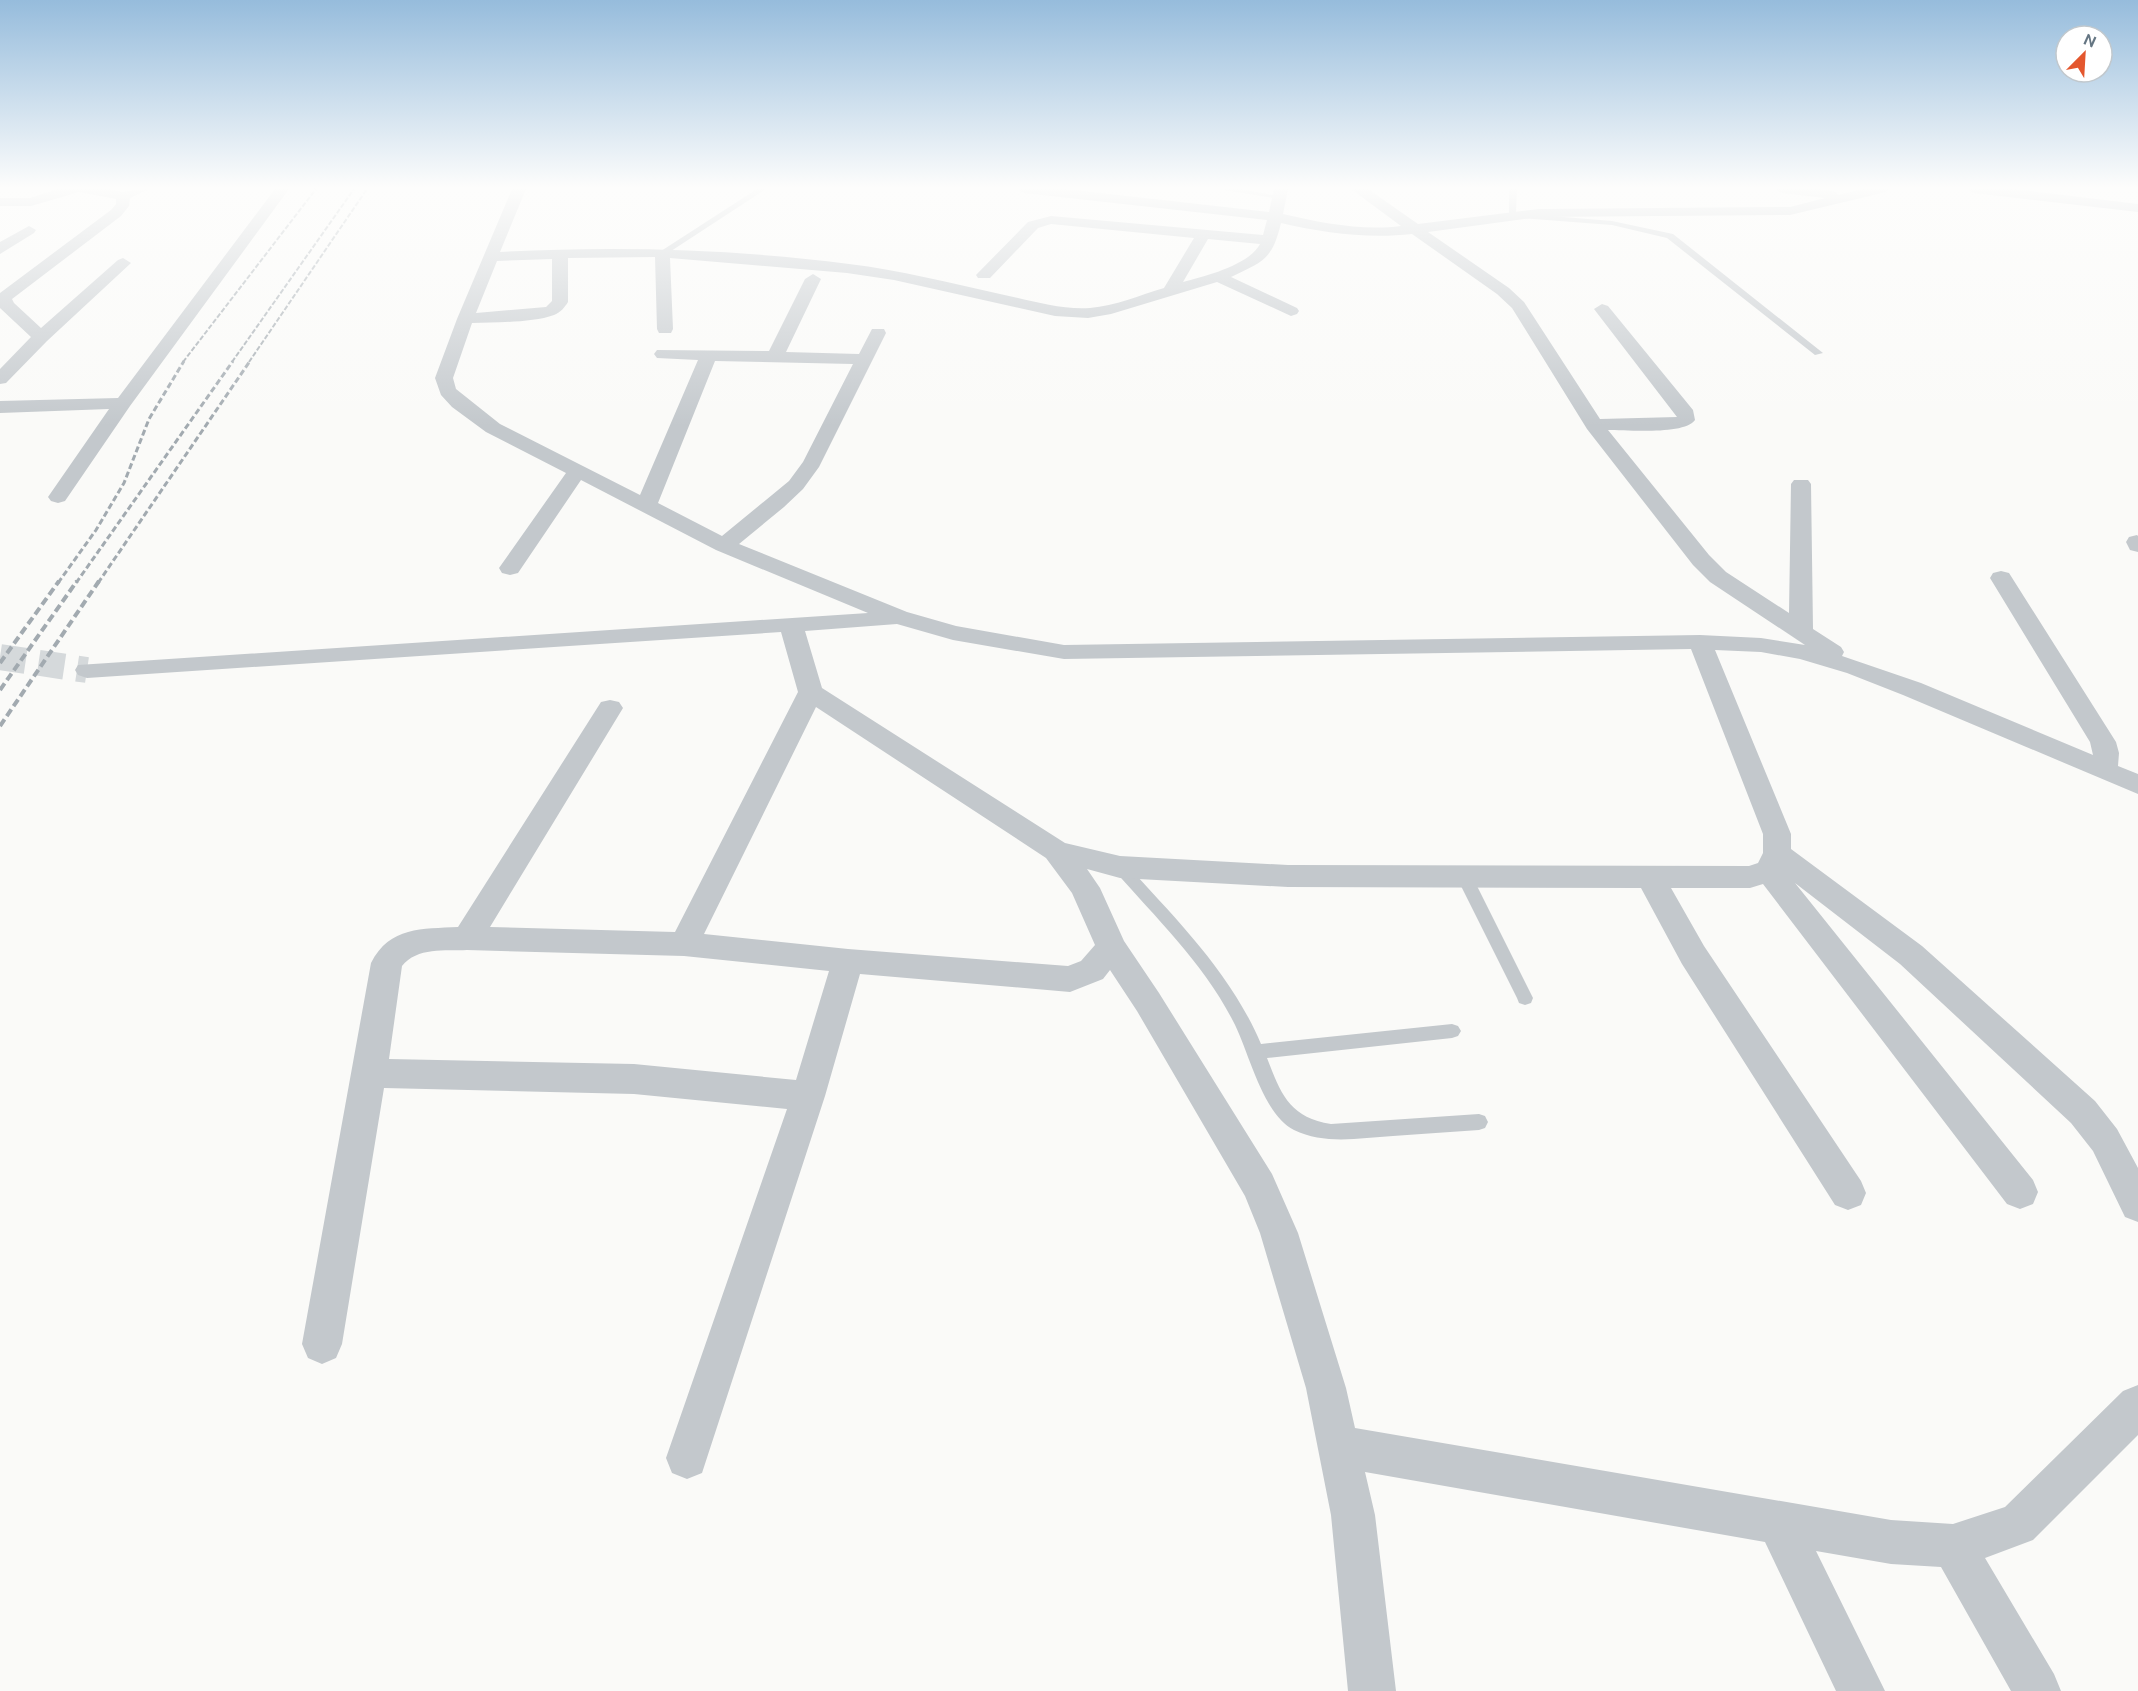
<svg xmlns="http://www.w3.org/2000/svg" width="2138" height="1691" font-family="Ubuntu,sans-serif">
	<style>
		.lines { fill: none; stroke-linecap: round; stroke-linejoin: round }
		.street-tunnel { stroke: #d5d9db; stroke-width: 26; stroke-dasharray: 26 13; stroke-linecap: butt }
		.lane { fill: #c3c8cc; fill-rule: evenodd }
		.street { fill: #c3c8cc; fill-rule: evenodd }
		.rail-far2 { stroke: #a2aab0; stroke-width: 2; stroke-dasharray: 5 2; stroke-linecap: butt }
		.rail-far1 { stroke: #a2aab0; stroke-width: 3; stroke-dasharray: 6 3; stroke-linecap: butt }
		.rail { stroke: #a2aab0; stroke-width: 4; stroke-dasharray: 8 4; stroke-linecap: butt }
	</style>
	<rect width="100%" height="100%" fill="#fafaf8"/>
	<g class="lines">
		<polyline class="street-tunnel" points="0,657 87,670"/>
		<g class="lane">
			<polygon points="757,189 766,189 665,255 658,253"/>
			<polygon points="1218,189 1240,189 1283,197 1279,199"/>
			<polygon points="1509,189 1517,189 1516,213 1612,221 1673,234 1823,353 1815,355 1667,238 1612,225 1509,217"/>
			<path d="M1120,861L1125,863C1176,919 1231,973 1261,1044L1452,1024L1458,1026L1461,1031L1458,1036L1452,1038L1267,1058C1281,1094 1289,1117 1331,1124L1479,1114L1485,1116L1488,1122L1485,1128L1479,1130C1450,1132 1421,1134 1393,1136C1359,1138 1325,1145 1294,1130C1262,1114 1249,1051 1233,1021C1204,964 1156,918 1115,871L1112,867L1115,863Z"/>
			<polygon points="1464,870 1469,872 1472,876 1533,998 1531,1003 1525,1005 1519,1003 1517,998 1456,876 1459,872"/>
		</g>
		<g class="street">
			<polygon points="58,189 109,189 121,192 149,189 130,198 129,206 121,216 12,299 14,303 41,328 118,260 123,258 131,263 47,341 6,383 0,384 0,369 31,337 0,308 0,293 111,210 116,204 116,199 79,192 31,206 0,206 0,198 30,198"/>
			<polygon points="275,189 289,189 130,406 65,501 58,503 51,501 48,497 109,409 0,413 0,401 118,398"/>
			<path d="M512,189H526L500,252C617,246 733,249 849,264C900,270 950,283 1000,294C1029,300 1060,310 1090,308C1115,306 1140,295 1164,288L1194,238L1051,224L1038,228L990,278H978L976,275L1028,222L1051,216L1263,235L1267,220L1024,193L1017,189H1065L1269,212L1274,189H1288L1283,214C1321,223 1363,231 1401,226L1351,189H1368L1418,224L1539,209L1790,207L1825,198L1782,193L1775,189H1819L1836,192L1838,195L1862,189H1888L1886,192L1790,215L1539,217L1428,232L1509,288L1524,302L1600,419L1677,417L1594,309L1602,304L1608,306L1693,410L1695,420C1685,435 1627,430 1608,430L1709,555L1726,572L1789,613L1791,484L1794,480H1808L1811,484L1813,629L1841,647L1844,652L1842,656L1921,683L2093,755L2090,742L1990,578L1993,573L2001,571L2009,573L2116,742L2119,753L2118,766L2138,774V794L1903,695L1847,673L1800,659L1761,652L1715,650L1791,834V849L1922,946L2095,1101L2117,1129L2138,1168V1222L2125,1217L2093,1151L2071,1123L1900,964L1795,883L2033,1180L2038,1192L2033,1204L2020,1209L2007,1204L1763,884L1750,888H1671L1704,946L1861,1181L1866,1193L1861,1205L1848,1210L1835,1205L1682,964L1641,888L1288,887L1120,878L1087,869L1100,888L1124,941L1159,993L1272,1174L1298,1233L1346,1388L1355,1428L1891,1520L1953,1524L2005,1507L2123,1391L2138,1385V1435L2033,1540L1985,1558L2054,1674L2061,1691H2011L1941,1567L1891,1564L1816,1551L1885,1691H1836L1765,1542L1365,1472L1375,1515L1396,1691H1348L1331,1515L1306,1388L1260,1233L1245,1196L1137,1011L1110,970L1103,979L1070,992L860,974L825,1096L702,1473L687,1479L672,1473L666,1458L787,1109L634,1094L384,1088L342,1344L336,1358L322,1364L308,1358L302,1344L371,963C390,926 422,929 458,927L601,702L610,700L619,702L623,708L490,927L675,932L798,692L781,632L87,678L78,675L75,670L78,665L868,613L716,550L581,480L518,573L510,575L502,573L499,568L566,473L486,432L452,407L441,395L435,378L457,319ZM1281,223C1324,233 1368,239 1412,234L1497,294L1512,308L1587,429L1693,565L1710,582L1805,645L1761,638L1700,635L1064,645L956,626L907,612L739,544L784,507L803,489L819,467L886,333L884,329H872L859,354L786,352L821,279L813,274L805,279L769,351L657,350L654,354L657,358L698,360L640,495L500,424L456,389L453,378L472,323C496,322 532,323 554,315C560,313 565,307 568,302V258L655,257L657,329L659,333H671L673,329L670,258L847,273L894,280L1055,316L1088,318L1111,314L1217,282L1291,316L1297,314L1299,311L1297,308L1231,277C1264,261 1272,260 1281,223ZM1208,239L1260,244C1249,265 1206,276 1183,282ZM552,259V301L546,307L476,313L497,261ZM715,361L853,364L803,462L789,481L722,536L658,503ZM897,624L953,640L1064,659L1691,649L1763,834V853L1758,863L1749,866L1288,865L1120,856L1065,843L822,688L805,631ZM816,707L1046,858L1072,893L1095,945L1081,961L1068,966L848,949L704,934ZM467,950L684,956L829,971L796,1080L634,1064L389,1059L402,966C417,947 445,951 467,950Z"/>
			<polygon points="1967,189 2013,189 2138,204 2138,212 1974,193"/>
			<polygon points="29,226 36,230 34,233 0,254 0,242"/>
			<polygon points="2137,535 2138,536 2138,552 2130,550 2126,542 2129,537"/>
		</g>
		<g class="rail-far2">
			<polyline points="183,362 316,189"/>
			<polyline points="232,362 354,189"/>
			<polyline points="249,362 367,189"/>
		</g>
		<g class="rail-far1">
			<polyline points="58,583 96,530 124,483 149,419 184,361"/>
			<polyline points="76,583 233,361"/>
			<polyline points="98,583 250,361"/>
		</g>
		<g class="rail">
			<polyline points="0,663 59,581"/>
			<polyline points="0,690 77,581"/>
			<polyline points="0,726 99,581"/>
		</g>
	</g>
	<linearGradient id="sky" x2="0" y2="1"><stop stop-color="#96bcdc"/><stop offset="0.44" stop-color="#fdfdfc"/><stop offset="1" stop-color="#fdfdfc" stop-opacity="0"/></linearGradient>
	<rect width="2138" height="426" fill="url(#sky)"/>
	<g transform="translate(2084 54) rotate(24)"><circle r="28" fill="#ffffff" stroke="#c1c8cd" stroke-width="1.5"/>
	<path d="M0-4.5L10 22L0 15L-10 22Z" fill="#e4572e"/>
	<text y="-9" font-size="16" font-weight="bold" text-anchor="middle" fill="#657683">N</text>
	</g>
</svg>
